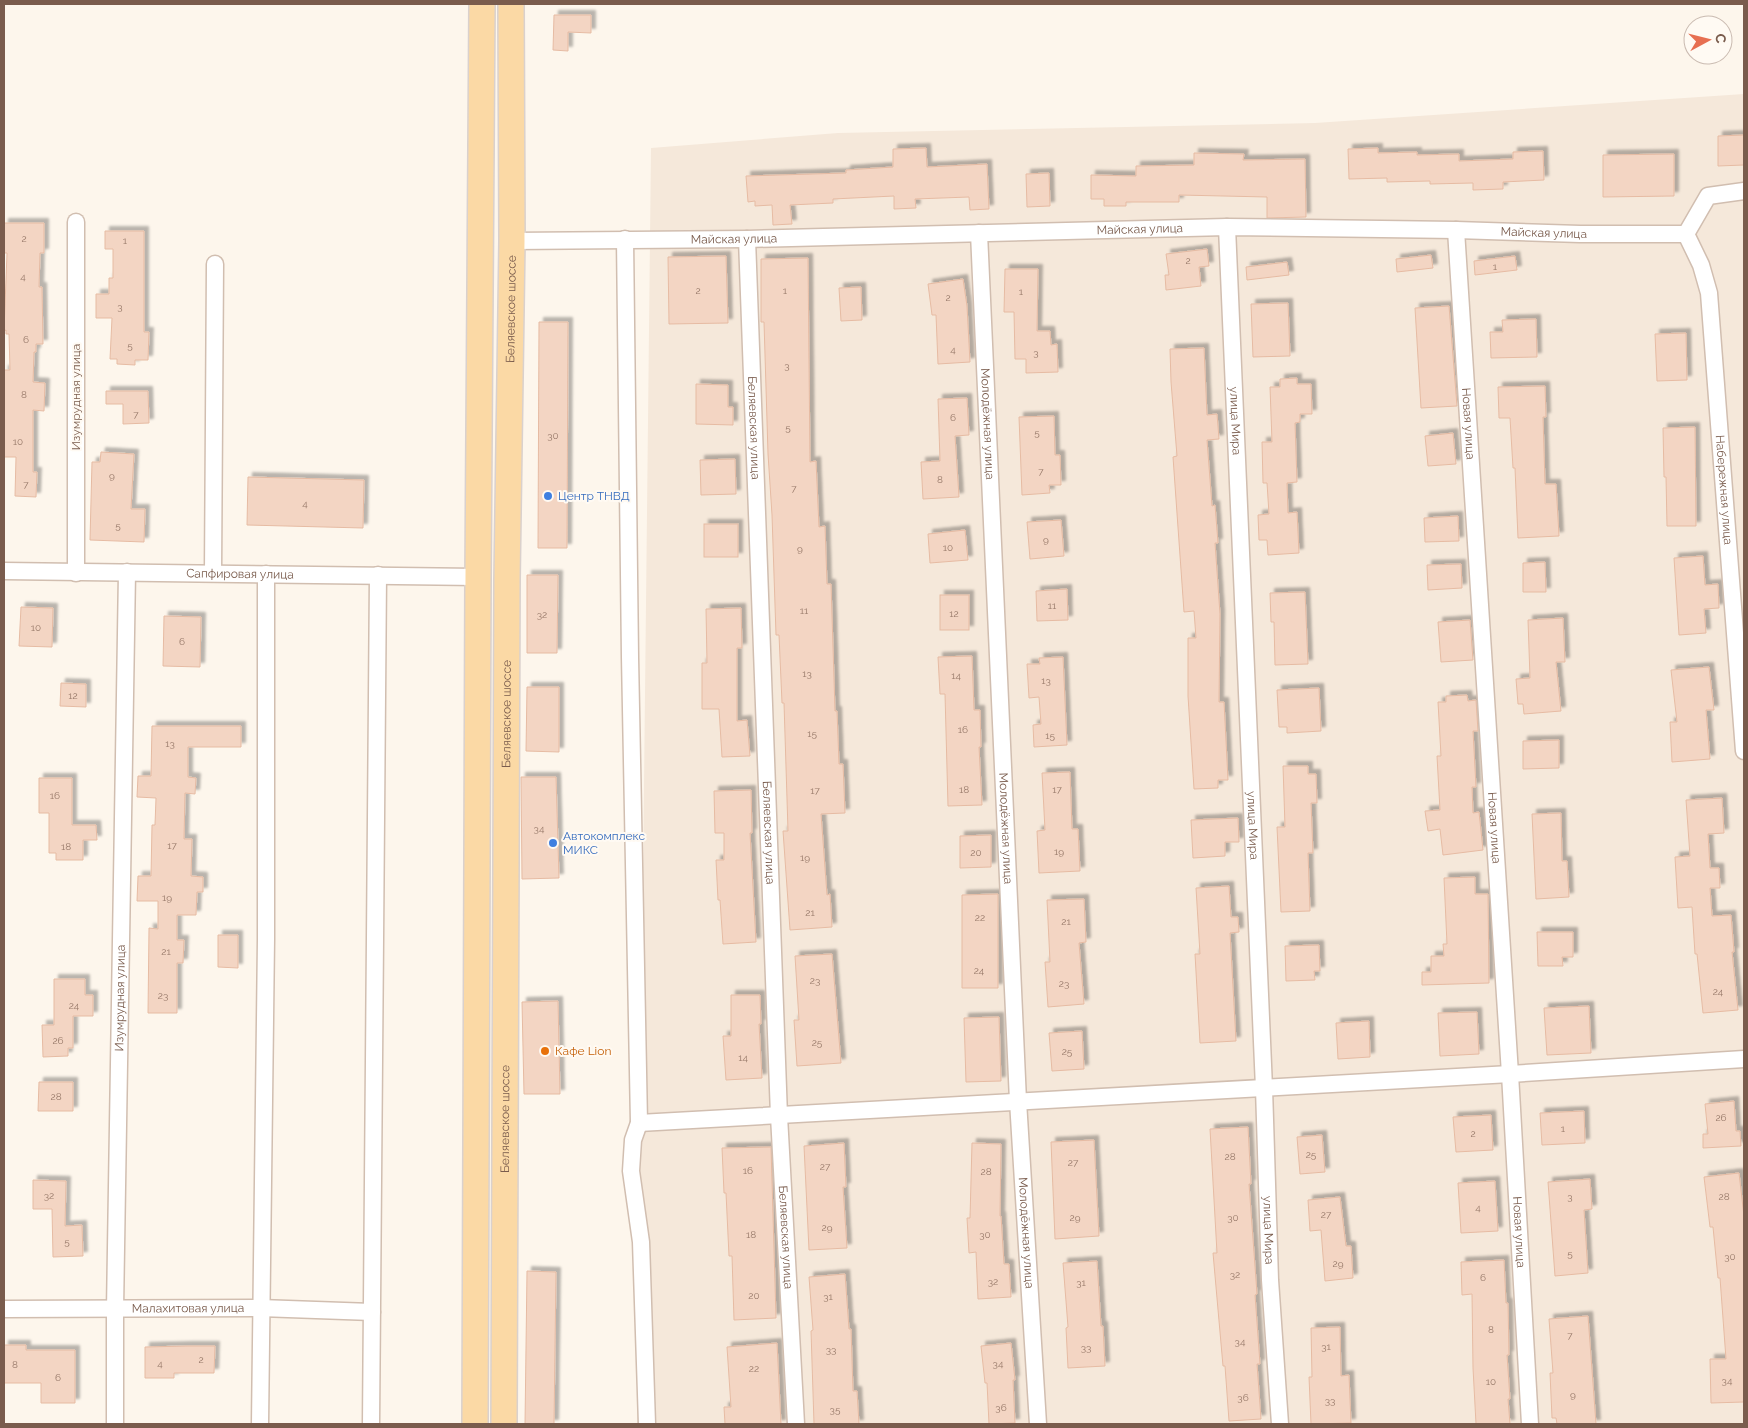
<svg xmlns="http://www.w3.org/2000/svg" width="1748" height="1428" font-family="Raleway,sans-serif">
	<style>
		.residential { fill: #f5e8da }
		.building { fill: #f3d5c3; stroke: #e6bba3; filter: url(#shadow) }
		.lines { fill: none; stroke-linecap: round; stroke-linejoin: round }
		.street-casing { stroke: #d1beb0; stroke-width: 19 }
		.primary-casing { stroke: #dad1cd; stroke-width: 28 }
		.street { stroke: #fff; stroke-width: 16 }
		.primary { stroke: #fbd9a5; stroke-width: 25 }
		.shop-dot { fill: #3f7fe0; stroke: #fffaf3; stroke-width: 2 }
		.food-dot { fill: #e8710a; stroke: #fffaf3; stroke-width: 2 }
		.labels { text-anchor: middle; stroke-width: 4; stroke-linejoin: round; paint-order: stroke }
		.number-label { font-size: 10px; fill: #987a6a }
		.street-label { font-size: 12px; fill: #7a5c4d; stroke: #fffaf3 }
		.shop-label { font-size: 12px; fill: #366cbe; stroke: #fffaf3; text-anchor: start }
		.food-label { font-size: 12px; fill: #c56008; stroke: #fffaf3; text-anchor: start }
	</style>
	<defs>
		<filter id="shadow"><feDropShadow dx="4.5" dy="-4.5" stdDeviation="1" flood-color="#0004"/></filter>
	</defs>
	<rect width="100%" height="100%" fill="#fdf6ec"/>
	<polygon class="residential" points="1744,94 1744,1424 637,1424 651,148 838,133 1315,123"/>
	<g class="building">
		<polygon points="554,15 591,15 591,33 568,32 568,51 553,50"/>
		<polygon points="1744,135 1744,165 1718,166 1718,136"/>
		<polygon points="926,148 927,167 987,164 989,209 970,210 969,197 915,199 916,208 894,209 894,196 833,199 833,203 790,205 792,224 773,225 772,205 755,206 755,201 748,202 746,176 846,173 846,170 893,167 893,149"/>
		<polygon points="1378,148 1378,153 1417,152 1417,155 1459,154 1459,161 1513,159 1513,152 1543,151 1544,180 1503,182 1503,189 1473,190 1473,183 1430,184 1430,181 1387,182 1387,178 1349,179 1348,149"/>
		<polygon points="1194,153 1244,154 1243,160 1305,159 1306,217 1267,218 1267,197 1179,195 1179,202 1126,202 1126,206 1104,206 1104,199 1091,199 1091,175 1136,176 1136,166 1194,165"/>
		<polygon points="1674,154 1674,196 1603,197 1603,155"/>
		<polygon points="1049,173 1050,206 1027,207 1026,174"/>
		<polygon points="4,223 44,223 44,253 40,253 39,287 42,287 43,344 36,344 36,352 34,352 33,382 45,383 44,411 33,410 33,472 37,472 36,497 15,496 16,457 4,457 4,370 10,370 9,334 6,334 6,330 4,331 7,253 4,253"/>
		<polygon points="105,231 144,231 144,332 149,332 148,360 135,360 135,365 117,364 117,359 110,359 112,318 96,318 96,294 109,294 109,278 113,278 113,249 105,249"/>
		<polygon points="1207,249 1209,266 1199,267 1201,286 1166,290 1165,275 1169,275 1166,254"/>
		<polygon points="1431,255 1433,268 1397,272 1396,259"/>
		<polygon points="726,256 728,323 669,324 668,257"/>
		<polygon points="1515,256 1517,270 1475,275 1474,261"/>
		<polygon points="808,258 810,462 816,461 819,527 825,526 827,584 831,584 835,711 837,711 839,764 843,764 845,813 821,814 827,895 830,894 832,927 790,930 783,831 788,831 784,703 782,703 779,635 776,635 772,515 768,454 764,322 761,322 761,259"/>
		<polygon points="1287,262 1289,275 1247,280 1246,267"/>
		<polygon points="1005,269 1038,269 1037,331 1050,331 1051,345 1057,344 1058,372 1026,373 1026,359 1015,359 1014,312 1004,312"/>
		<polygon points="963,279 967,306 970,362 938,364 936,315 932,315 928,284"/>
		<polygon points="861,287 862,320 841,321 839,288"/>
		<polygon points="1288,303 1290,356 1253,357 1251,304"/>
		<polygon points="1449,306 1457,406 1421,408 1415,308"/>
		<polygon points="1536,319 1537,357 1491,358 1490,332 1503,332 1502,320"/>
		<polygon points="539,322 568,322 567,548 538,548"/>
		<polygon points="1686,333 1687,380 1657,381 1655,334"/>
		<polygon points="1204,348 1207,415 1217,414 1219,439 1207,440 1212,506 1215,505 1218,543 1215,543 1220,614 1219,702 1224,702 1228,780 1218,780 1218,788 1194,789 1188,696 1188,638 1196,638 1194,611 1184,612 1173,457 1177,456 1171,382 1170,349"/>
		<polygon points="1297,378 1297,384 1311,384 1312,414 1300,414 1300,422 1295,423 1297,482 1287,483 1288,513 1297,512 1299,553 1268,555 1267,540 1259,540 1258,515 1269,514 1267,483 1263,483 1262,442 1272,442 1270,387 1280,387 1280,379"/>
		<polygon points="696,384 728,385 728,407 733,407 733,425 696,424"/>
		<polygon points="1545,386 1546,417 1543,417 1545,484 1556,484 1559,536 1518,538 1515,468 1513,468 1510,418 1499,418 1498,387"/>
		<polygon points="106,391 148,391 149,423 123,424 123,404 106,404"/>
		<polygon points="967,398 969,435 955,436 959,497 923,499 921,462 940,461 938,399"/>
		<polygon points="1054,416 1055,455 1060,455 1061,485 1049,485 1050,493 1022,495 1019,417"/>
		<polygon points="1695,427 1696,526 1667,526 1666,477 1664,477 1663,428"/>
		<polygon points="1453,433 1456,464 1428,466 1425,436"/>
		<polygon points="101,452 134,454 131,509 145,509 144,542 90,540 92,462 100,462"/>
		<polygon points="735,459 736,494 701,495 700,460"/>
		<polygon points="248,477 364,480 363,528 247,525"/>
		<polygon points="1458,516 1459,541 1425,542 1424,518"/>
		<polygon points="1061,520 1064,556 1030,559 1027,522"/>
		<rect x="704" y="524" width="34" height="33"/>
		<polygon points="965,530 968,560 930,563 928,534"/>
		<polygon points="1703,556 1705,585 1718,584 1719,608 1704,609 1706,633 1679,635 1674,558"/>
		<polygon points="1545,562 1546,592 1523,592 1523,563"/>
		<polygon points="1461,564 1462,588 1428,590 1427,565"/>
		<polygon points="527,575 558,575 557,653 527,653"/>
		<polygon points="1067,589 1068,620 1037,621 1036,591"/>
		<polygon points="1305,592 1308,664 1275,665 1274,622 1271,622 1270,593"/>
		<rect x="940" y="595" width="29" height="35"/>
		<polygon points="21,607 53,608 52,647 19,646"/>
		<polygon points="741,608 742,648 737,648 737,721 747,720 750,756 722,757 719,709 702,709 702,663 707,663 706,609"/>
		<polygon points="164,616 201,617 200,667 163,666"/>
		<polygon points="1563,618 1565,662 1556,662 1561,711 1524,714 1523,704 1518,704 1516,679 1530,678 1528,620"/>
		<polygon points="1470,620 1473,660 1441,662 1438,622"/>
		<polygon points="972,656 974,710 980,710 981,747 979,747 982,805 948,806 945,694 940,694 938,657"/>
		<polygon points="1063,657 1067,745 1034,747 1033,725 1041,724 1039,697 1029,698 1027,664 1040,664 1039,658"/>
		<polygon points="1709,667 1714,710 1706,710 1710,759 1672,762 1670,722 1677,722 1671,670"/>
		<polygon points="61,683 86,684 86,707 60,706"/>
		<polygon points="527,687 559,687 559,752 526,751"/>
		<polygon points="1319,688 1321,731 1287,733 1287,727 1279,727 1277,690"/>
		<polygon points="1467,695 1468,701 1476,700 1478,731 1473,731 1476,787 1472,787 1473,813 1479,812 1483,850 1443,855 1440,829 1428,831 1425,811 1440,810 1437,756 1441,756 1438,702 1446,702 1446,696"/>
		<polygon points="152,726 241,726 241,747 188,747 188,777 196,778 195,794 185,793 184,839 192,839 191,876 203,877 203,892 197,892 196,915 177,915 177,940 184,940 183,963 177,963 177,1013 148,1013 149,928 158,929 158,901 137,901 138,876 151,876 152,825 155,825 156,798 137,797 138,776 151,776"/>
		<polygon points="1559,740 1559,768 1523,769 1523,741"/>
		<polygon points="1283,766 1308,766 1308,774 1316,774 1317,803 1311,803 1313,853 1308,853 1310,911 1281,912 1277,827 1285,827"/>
		<polygon points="1070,772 1072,829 1078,829 1080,871 1039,873 1037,831 1045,830 1042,773"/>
		<polygon points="521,777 556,777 559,878 522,879"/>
		<polygon points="39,778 72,778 72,825 96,825 97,840 83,840 83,860 56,860 56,853 49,853 49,813 39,813"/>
		<polygon points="751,790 752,833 750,833 756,942 723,944 720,900 718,900 716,860 724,860 724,833 715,833 714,791"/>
		<polygon points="1722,798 1724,833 1708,834 1710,868 1719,868 1720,888 1710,888 1712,916 1731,915 1734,952 1732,952 1738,1010 1703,1013 1697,954 1695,954 1692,907 1678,908 1675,857 1690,856 1686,800"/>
		<polygon points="1561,813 1562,861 1567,861 1569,897 1536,899 1532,814"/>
		<polygon points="1238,818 1239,842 1225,842 1225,856 1193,858 1191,820"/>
		<polygon points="991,835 991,867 960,868 960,836"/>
		<polygon points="1475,877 1475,894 1488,894 1489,983 1422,985 1422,972 1431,972 1431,956 1444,956 1443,944 1447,944 1444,878"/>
		<polygon points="1229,886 1231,917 1238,917 1239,932 1230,933 1236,1041 1200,1043 1195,954 1200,954 1196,888"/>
		<polygon points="998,894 998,988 962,988 962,895"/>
		<polygon points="1084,899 1086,942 1079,943 1084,1004 1048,1007 1045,962 1050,962 1047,900"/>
		<polygon points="1537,932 1573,932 1573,957 1562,957 1563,966 1538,966"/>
		<polygon points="218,935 238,935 238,968 218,967"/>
		<polygon points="1319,945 1320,971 1314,971 1315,980 1286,981 1285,946"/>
		<polygon points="832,954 841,1063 797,1066 794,1020 799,1020 795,956"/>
		<polygon points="54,979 85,979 85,995 93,995 93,1016 73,1016 73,1048 68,1048 68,1056 43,1057 42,1025 54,1025"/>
		<polygon points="731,995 760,995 761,1024 759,1024 762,1078 726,1080 723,1036 731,1036"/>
		<polygon points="558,1001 560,1094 524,1094 522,1002"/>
		<polygon points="1589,1006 1591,1053 1547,1055 1544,1008"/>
		<polygon points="1477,1012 1479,1054 1440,1056 1438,1013"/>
		<polygon points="999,1017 1001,1081 966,1082 964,1018"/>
		<polygon points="1369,1021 1370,1057 1338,1059 1336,1023"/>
		<polygon points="1082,1031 1084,1069 1052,1071 1049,1033"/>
		<polygon points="39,1082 73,1082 73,1111 38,1111"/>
		<polygon points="1734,1101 1736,1131 1740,1131 1741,1146 1703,1148 1703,1134 1708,1134 1705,1104"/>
		<polygon points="1584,1111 1585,1143 1542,1145 1540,1113"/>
		<polygon points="1491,1115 1493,1150 1456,1152 1453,1117"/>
		<polygon points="1248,1127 1251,1184 1249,1184 1257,1294 1255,1295 1260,1364 1257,1364 1261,1419 1229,1421 1225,1366 1223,1366 1213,1253 1217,1253 1210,1129"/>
		<polygon points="1322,1135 1325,1172 1300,1174 1297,1137"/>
		<polygon points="1094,1140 1099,1236 1055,1239 1051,1142"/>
		<polygon points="844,1143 846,1187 843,1187 847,1248 809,1250 804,1146"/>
		<polygon points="972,1143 1001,1144 1000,1216 1001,1216 1004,1264 1009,1264 1011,1297 978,1299 976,1252 969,1253 967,1218 970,1218"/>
		<polygon points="771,1147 776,1318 734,1320 732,1256 729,1256 726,1193 724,1193 722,1148"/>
		<polygon points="1739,1173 1744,1216 1744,1402 1711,1403 1710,1359 1726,1359 1720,1278 1718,1278 1713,1227 1710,1227 1704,1177"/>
		<polygon points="1590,1179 1592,1209 1584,1210 1588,1273 1555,1276 1548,1182"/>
		<polygon points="33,1180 66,1181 65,1226 82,1225 83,1256 53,1257 52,1209 33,1209"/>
		<polygon points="1495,1181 1498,1231 1461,1233 1458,1183"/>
		<polygon points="1340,1197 1346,1246 1351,1246 1353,1278 1325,1281 1321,1230 1310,1231 1308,1200"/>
		<polygon points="1504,1260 1506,1303 1508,1303 1509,1355 1507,1355 1510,1399 1508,1399 1510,1424 1476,1424 1473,1368 1472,1294 1462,1295 1461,1262"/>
		<polygon points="1097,1261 1101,1326 1103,1326 1105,1366 1068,1368 1066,1328 1068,1327 1063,1263"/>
		<polygon points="527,1271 556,1272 554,1424 525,1424"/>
		<polygon points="845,1274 849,1329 851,1329 853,1391 857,1391 859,1424 814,1424 811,1331 813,1330 809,1277"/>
		<polygon points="1588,1316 1596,1424 1557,1424 1556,1418 1552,1418 1550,1373 1553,1373 1549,1319"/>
		<polygon points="1340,1327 1341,1376 1349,1375 1351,1423 1311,1424 1309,1377 1312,1377 1311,1328"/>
		<polygon points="777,1343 781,1424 725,1424 724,1407 731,1407 727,1347"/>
		<polygon points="1011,1343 1015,1380 1013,1380 1015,1423 989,1424 987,1383 985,1383 981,1346"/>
		<polygon points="4,1345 26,1345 26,1350 75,1350 75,1403 41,1403 41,1383 4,1383"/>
		<polygon points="187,1346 215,1346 214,1373 174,1373 174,1378 145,1378 145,1347"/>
	</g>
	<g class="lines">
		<g class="street-casing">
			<g id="street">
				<path id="s1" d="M1227,227L1264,1088L1270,1280L1280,1424"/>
				<path id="s2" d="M1456,230L1510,1074L1530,1424"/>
				<path id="s3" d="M979,233L1018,1101L1038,1424"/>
				<path id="s4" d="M1686,234L1701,265L1709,293L1744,751"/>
				<polyline points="625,239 630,657 639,1123 633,1140 631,1171 641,1242 647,1424"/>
				<path id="s5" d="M747,239L779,1116L796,1424"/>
				<path id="s6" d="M512,241L747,239L1227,227L1456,230L1580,234H1686L1708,196L1744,191"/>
				<path id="s7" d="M4,571L478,577"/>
				<polyline points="76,573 76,222"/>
				<polyline points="213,573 215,264"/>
				<polyline points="639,1123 1510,1074 1744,1059"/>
				<path id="s8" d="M4,1309L260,1308L372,1312"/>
				<path id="s9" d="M115,1424V1310L127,572"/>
				<polyline points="260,1424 266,939 266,574"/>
				<polyline points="371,1424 378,575"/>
			</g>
		</g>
		<g class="primary-casing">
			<g id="primary">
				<polyline points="475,1424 478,577 482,4"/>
				<path id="s10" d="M504,1424L507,580L512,241L511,4"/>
			</g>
		</g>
		<use href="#street" class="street"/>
		<use href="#primary" class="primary"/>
	</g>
	<g class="shop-dot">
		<circle cx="548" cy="496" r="5"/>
		<circle cx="553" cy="843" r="5"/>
	</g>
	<circle class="food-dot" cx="545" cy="1051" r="5"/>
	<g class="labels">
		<g class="number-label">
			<text x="24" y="242">2</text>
			<text x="125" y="244">1</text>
			<text x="1188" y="264">2</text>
			<text x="1495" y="270">1</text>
			<text x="23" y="280">4</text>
			<text x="698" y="294">2</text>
			<text x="785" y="294">1</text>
			<text x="1021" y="295">1</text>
			<text x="948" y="301">2</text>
			<text x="120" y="310">3</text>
			<text x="26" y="343">6</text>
			<text x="130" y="349">5</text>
			<text x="953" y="353">4</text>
			<text x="1036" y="356">3</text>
			<text x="787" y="369">3</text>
			<text x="24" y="398">8</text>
			<text x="136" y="418">7</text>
			<text x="953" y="421">6</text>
			<text x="788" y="431">5</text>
			<text x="1037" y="436">5</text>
			<text x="553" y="439">30</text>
			<text x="18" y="445">10</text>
			<text x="1041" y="475">7</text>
			<text x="112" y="479">9</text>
			<text x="940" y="483">8</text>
			<text x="26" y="488">7</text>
			<text x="794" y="492">7</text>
			<text x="305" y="507">4</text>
			<text x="118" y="529">5</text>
			<text x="1046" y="543">9</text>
			<text x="948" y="551">10</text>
			<text x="800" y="552">9</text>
			<text x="1052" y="609">11</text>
			<text x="804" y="614">11</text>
			<text x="954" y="617">12</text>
			<text x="542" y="618">32</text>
			<text x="36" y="631">10</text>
			<text x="182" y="645">6</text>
			<text x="807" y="677">13</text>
			<text x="956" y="679">14</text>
			<text x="1046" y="684">13</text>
			<text x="73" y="699">12</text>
			<text x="963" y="733">16</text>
			<text x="812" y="737">15</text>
			<text x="1050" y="739">15</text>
			<text x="170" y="747">13</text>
			<text x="964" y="793">18</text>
			<text x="1057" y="793">17</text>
			<text x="815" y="794">17</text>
			<text x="55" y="799">16</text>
			<text x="539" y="832">34</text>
			<text x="172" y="849">17</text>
			<text x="66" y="850">18</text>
			<text x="1059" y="855">19</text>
			<text x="976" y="856">20</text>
			<text x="805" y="861">19</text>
			<text x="167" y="901">19</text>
			<text x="810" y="916">21</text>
			<text x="980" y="921">22</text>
			<text x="1066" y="925">21</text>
			<text x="166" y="955">21</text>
			<text x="979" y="974">24</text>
			<text x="815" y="984">23</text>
			<text x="1064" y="987">23</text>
			<text x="1718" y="995">24</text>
			<text x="163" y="999">23</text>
			<text x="74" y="1009">24</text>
			<text x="58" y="1044">26</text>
			<text x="817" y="1046">25</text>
			<text x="1067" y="1055">25</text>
			<text x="743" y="1061">14</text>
			<text x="56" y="1100">28</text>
			<text x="1721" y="1121">26</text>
			<text x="1563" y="1132">1</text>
			<text x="1473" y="1137">2</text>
			<text x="1311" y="1158">25</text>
			<text x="1230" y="1160">28</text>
			<text x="1073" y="1166">27</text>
			<text x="825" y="1170">27</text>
			<text x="748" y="1174">16</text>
			<text x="986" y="1175">28</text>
			<text x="49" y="1199">32</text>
			<text x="1570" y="1200">3</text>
			<text x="1724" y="1200">28</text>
			<text x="1478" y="1211">4</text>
			<text x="1326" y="1218">27</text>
			<text x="1075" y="1221">29</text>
			<text x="1233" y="1221">30</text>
			<text x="827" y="1231">29</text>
			<text x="751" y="1238">18</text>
			<text x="985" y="1238">30</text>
			<text x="67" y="1245">5</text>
			<text x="1570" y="1257">5</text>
			<text x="1730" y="1260">30</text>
			<text x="1338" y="1267">29</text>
			<text x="1235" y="1278">32</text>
			<text x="1483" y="1281">6</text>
			<text x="993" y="1285">32</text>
			<text x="1081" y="1286">31</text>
			<text x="754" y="1299">20</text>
			<text x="828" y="1300">31</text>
			<text x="1491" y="1333">8</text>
			<text x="1570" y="1339">7</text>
			<text x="1240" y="1345">34</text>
			<text x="1326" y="1350">31</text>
			<text x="1086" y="1351">33</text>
			<text x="831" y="1353">33</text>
			<text x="201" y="1363">2</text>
			<text x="160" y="1367">4</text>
			<text x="998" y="1367">34</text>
			<text x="15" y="1368">8</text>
			<text x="754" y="1372">22</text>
			<text x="58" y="1381">6</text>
			<text x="1727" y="1384">34</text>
			<text x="1491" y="1385">10</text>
			<text x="1573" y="1398">9</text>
			<text x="1243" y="1401">36</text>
			<text x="1330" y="1404">33</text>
			<text x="1001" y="1411">36</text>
			<text x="835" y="1413">35</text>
		</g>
		<g class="street-label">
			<text dy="4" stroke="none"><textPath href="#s6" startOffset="628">Майская улица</textPath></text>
			<text dy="4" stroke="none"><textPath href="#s6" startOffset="1032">Майская улица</textPath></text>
			<text dy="4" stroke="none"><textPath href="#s6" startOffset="222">Майская улица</textPath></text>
			<text dy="4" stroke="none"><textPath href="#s10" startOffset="1115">Беляевское шоссе</textPath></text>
			<text transform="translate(76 397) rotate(-90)" y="4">Изумрудная улица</text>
			<text dy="4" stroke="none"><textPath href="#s1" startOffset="194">улица Мира</textPath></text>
			<text dy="4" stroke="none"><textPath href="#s2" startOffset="194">Новая улица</textPath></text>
			<text dy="4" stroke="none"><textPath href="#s3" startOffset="191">Молодёжная улица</textPath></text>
			<text dy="4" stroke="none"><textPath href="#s5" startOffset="189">Беляевская улица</textPath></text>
			<text dy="4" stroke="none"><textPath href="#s4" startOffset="261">Набережная улица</textPath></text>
			<text dy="4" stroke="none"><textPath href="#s7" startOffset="236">Сапфировая улица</textPath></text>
			<text dy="4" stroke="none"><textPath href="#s10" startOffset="710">Беляевское шоссе</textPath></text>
			<text dy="4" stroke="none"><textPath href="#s1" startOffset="599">улица Мира</textPath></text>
			<text dy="4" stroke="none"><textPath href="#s2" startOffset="599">Новая улица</textPath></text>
			<text dy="4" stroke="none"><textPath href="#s3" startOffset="596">Молодёжная улица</textPath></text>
			<text dy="4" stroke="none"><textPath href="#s5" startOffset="594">Беляевская улица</textPath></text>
			<text dy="4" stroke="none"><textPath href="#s9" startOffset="426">Изумрудная улица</textPath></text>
			<text dy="4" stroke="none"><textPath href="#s10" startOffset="305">Беляевское шоссе</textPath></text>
			<text dy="4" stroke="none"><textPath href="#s1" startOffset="1004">улица Мира</textPath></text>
			<text dy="4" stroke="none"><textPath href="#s2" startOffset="1004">Новая улица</textPath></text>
			<text dy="4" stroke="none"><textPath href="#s3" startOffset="1001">Молодёжная улица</textPath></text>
			<text dy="4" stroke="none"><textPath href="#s5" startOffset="999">Беляевская улица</textPath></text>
			<text dy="4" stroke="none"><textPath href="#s8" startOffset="184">Малахитовая улица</textPath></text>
		</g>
		<g class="shop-label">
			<text x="558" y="500">Центр ТНВД</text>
			<text x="563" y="840">Автокомплекс<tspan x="563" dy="14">МИКС</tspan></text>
		</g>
		<g class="food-label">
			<text x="555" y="1055">Кафе Lion</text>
		</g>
	</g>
	<rect width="1748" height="1428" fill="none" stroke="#7a5c4d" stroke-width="10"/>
	<g transform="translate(1708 40) rotate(83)"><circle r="24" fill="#fffaf3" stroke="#cabbb1"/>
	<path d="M0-4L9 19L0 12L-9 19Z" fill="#e76f51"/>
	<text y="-8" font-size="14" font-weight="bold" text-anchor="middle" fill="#7a5c4d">С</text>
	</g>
</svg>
